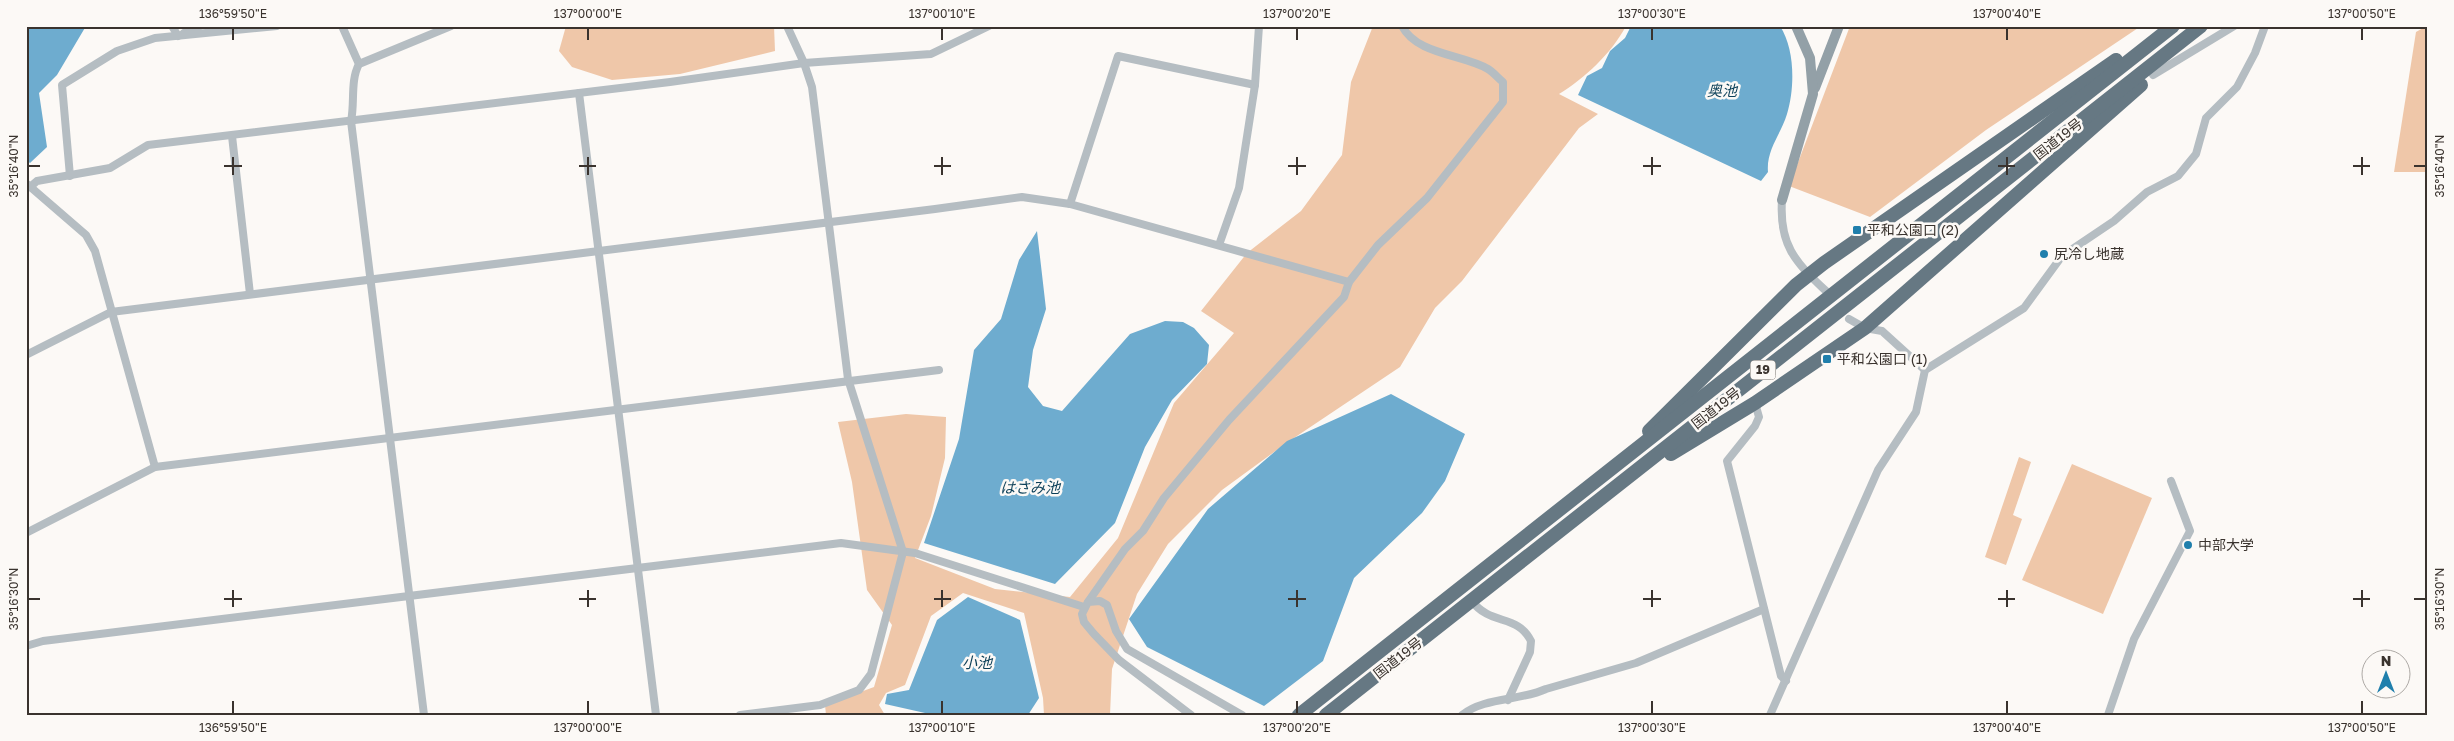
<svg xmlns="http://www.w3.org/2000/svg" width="2454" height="741" font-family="'Golos Text','Noto Sans JP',sans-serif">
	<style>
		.green { fill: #efc7a9 }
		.water { fill: #6eaccf }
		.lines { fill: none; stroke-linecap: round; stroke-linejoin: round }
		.street { stroke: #b5bdc2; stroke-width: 8 }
		.secondary { stroke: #93a0a7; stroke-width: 10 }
		.highway { stroke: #667883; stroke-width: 14 }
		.ticks { fill: none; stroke: #3a332e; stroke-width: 2 }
		.poi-dot { fill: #207fac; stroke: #fcf9f6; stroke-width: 2 }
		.labels { text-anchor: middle; stroke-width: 5; stroke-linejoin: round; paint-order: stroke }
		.shield { fill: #fcf9f6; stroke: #746e6a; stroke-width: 1 }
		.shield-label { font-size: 12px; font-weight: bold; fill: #3a332e }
		.street-label { font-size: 14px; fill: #3a332e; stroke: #fcf9f6 }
		.poi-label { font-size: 14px; fill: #3a332e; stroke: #fcf9f6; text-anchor: start }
		.water-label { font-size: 15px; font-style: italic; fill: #0b3f58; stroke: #fcf9f6 }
		.neatline { fill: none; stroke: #3a332e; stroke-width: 2 }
		.ticks-label { font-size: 12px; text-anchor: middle; fill: #3a332e }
	</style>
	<rect width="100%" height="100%" fill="#fcf9f6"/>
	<g class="green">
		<polygon points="566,26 774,26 775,51 680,74 612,80 572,67 559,51"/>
		<path d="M1373,26H1626C1611,54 1585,78 1559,94L1598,114L1579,128L1462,281L1435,308L1400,367L1285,444L1222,490L1168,544L1137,594L1112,669L1110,715H1044L1043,698L1024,613L963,593L931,616L905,685L886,693L879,705L885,715H826L825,705L874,687L892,625L867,590L852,482L838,422L906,414L946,417L945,458L931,516L915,558L995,589L1070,597L1118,538L1174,403L1234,333L1201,311L1247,253L1301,211L1342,155L1351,82Z"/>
		<polygon points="1850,26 2141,26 1986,130 1870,217 1789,186"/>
		<polygon points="2423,28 2428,29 2428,172 2394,172 2416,32"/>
		<polygon points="2019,457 2031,462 2013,515 2022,519 2006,565 1985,557"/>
		<polygon points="2072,464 2152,498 2103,614 2022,580"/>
	</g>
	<g class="water">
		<polygon points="26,26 86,26 57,75 39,93 47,147 30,163 26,160"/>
		<path d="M1631,26H1780C1795,49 1795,88 1787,114C1781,134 1766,150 1768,172L1761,181L1578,95L1587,76L1602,68L1610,51L1625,38Z"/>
		<polygon points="1037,231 1046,309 1033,350 1028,387 1043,406 1062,411 1130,334 1165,321 1183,322 1194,328 1209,345 1207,364 1172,400 1145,447 1115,523 1055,584 924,543 959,439 974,350 1001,319 1019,260"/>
		<polygon points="1391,394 1465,434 1445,481 1422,513 1354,578 1323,661 1264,706 1147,647 1129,619 1208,509 1287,441"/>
		<polygon points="968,597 1020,620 1039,698 1028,715 934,715 885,704 887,694 909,690 937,620"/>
	</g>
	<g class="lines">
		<g class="street">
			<polyline points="172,26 178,36"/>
			<polyline points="342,26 359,64"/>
			<polyline points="184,33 200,26"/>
			<polyline points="2153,75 2234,26"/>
			<polyline points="579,93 656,715"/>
			<polyline points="232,136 250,294"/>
			<polyline points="70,176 62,85 117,51 155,38 277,26"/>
			<polyline points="27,184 86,235 95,251 155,467"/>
			<polyline points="30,187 37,181 110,168 148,145 670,82 804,63 931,54 989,26"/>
			<path d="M1782,200C1779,244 1794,261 1826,291"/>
			<polyline points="1070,204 1118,56 1255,85"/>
			<polyline points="1219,245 1239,188 1255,85 1259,26"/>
			<polyline points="1849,319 1865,328 1882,331 1925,370"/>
			<polyline points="26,355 111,312 935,209 1022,197 1070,204 1349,282"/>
			<polyline points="1755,403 1759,417 1755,426 1727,461 1781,676 1786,681"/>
			<polyline points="26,533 155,467 939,370"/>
			<path d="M1471,600C1491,627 1517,613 1531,641L1530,652L1508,700"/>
			<path d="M1088,602L1125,549L1143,531L1164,498L1229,420L1344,297L1349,282L1378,245L1427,198L1503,102V82C1498,78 1493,72 1488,69C1462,54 1417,55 1402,26"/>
			<polyline points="26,646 43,641 841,543 915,553 1084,607"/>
			<path d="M424,715L351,121C355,103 350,81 359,64L451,26"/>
			<polyline points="740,715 820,705 859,690 871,674 903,552 848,379 812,87 804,63 787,26"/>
			<polyline points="1191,715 1119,660 1094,634 1084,622 1082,614 1088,602 1100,601 1107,605 1116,631 1127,649 1242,715"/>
			<path d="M1462,715C1484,697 1520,701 1546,689L1636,663L1764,609"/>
			<polyline points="1770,715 1878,470 1916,412 1925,370 2024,308 2062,256 2114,221 2147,192 2178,176 2196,154 2206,118 2237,87 2255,53 2265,26"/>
			<polyline points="2108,715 2134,639 2190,531 2171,481"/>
		</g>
		<g class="secondary">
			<polyline points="1815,88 1839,26"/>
			<polyline points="1782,200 1813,94 1810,58 1796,26"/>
		</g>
		<g class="highway">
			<polyline points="1649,431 1796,285 1824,263 2116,60"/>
			<polyline points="1671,454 1755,403 1865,328 2141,85"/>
			<polyline points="1299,715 2173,26"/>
			<polyline points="1326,715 2201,26"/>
		</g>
	</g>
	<path class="ticks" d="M233,28V40M588,28V40M942,28V40M1297,28V40M1652,28V40M2007,28V40M2362,28V40M233,157V175M588,157V175M942,157V175M1297,157V175M1652,157V175M2007,157V175M2362,157V175M28,166H40M224,166H242M579,166H596M934,166H951M1288,166H1306M1643,166H1661M1998,166H2015M2353,166H2370M2414,166H2426M233,590V607M588,590V607M942,590V607M1297,590V607M1652,590V607M2007,590V607M2362,590V607M28,599H40M224,599H242M579,599H596M934,599H951M1288,599H1306M1643,599H1661M1998,599H2015M2353,599H2370M2414,599H2426M233,701V714M588,701V714M942,701V714M1297,701V714M1652,701V714M2007,701V714M2362,701V714"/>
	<g class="poi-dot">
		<rect x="1852" y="225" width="10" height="10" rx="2.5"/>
		<circle cx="2044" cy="254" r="5"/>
		<rect x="1822" y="354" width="10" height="10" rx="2.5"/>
		<circle cx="2188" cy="545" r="5"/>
	</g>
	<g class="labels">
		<rect class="shield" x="1750.5" y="360.5" width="25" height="19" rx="4"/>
		<g class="shield-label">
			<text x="1763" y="374">19</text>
		</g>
		<g class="street-label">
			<text transform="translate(2058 139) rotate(-38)" y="5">国道19号</text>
			<text transform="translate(1716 408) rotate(-38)" y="5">国道19号</text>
			<text transform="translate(1398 658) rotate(-38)" y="5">国道19号</text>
		</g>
		<g class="poi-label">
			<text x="1867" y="235">平和公園口 (2)</text>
			<text x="2054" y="259">尻冷し地蔵</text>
			<text x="1837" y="364">平和公園口 (1)</text>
			<text x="2198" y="550">中部大学</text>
		</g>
		<g class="water-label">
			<text x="1722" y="96">奥池</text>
			<text x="1030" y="493">はさみ池</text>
			<text x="977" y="668">小池</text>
		</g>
	</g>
	<rect width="2454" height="741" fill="none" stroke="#fcf9f6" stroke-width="55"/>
	<g transform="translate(2386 674)"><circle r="24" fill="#fcf9f6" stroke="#aeaaa6"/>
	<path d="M0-4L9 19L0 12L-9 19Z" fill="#207fac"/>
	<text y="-8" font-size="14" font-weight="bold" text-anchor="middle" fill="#3a332e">N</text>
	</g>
	<rect x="28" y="28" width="2398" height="686" class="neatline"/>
	<g class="ticks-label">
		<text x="233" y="18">136°59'50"E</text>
		<text x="588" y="18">137°00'00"E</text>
		<text x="942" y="18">137°00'10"E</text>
		<text x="1297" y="18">137°00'20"E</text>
		<text x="1652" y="18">137°00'30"E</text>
		<text x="2007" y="18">137°00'40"E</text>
		<text x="2362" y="18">137°00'50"E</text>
		<text transform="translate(14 166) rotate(-90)" y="4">35°16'40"N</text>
		<text transform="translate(2440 166) rotate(-90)" y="4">35°16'40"N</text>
		<text transform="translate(14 599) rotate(-90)" y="4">35°16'30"N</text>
		<text transform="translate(2440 599) rotate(-90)" y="4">35°16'30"N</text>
		<text x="233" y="732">136°59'50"E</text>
		<text x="588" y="732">137°00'00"E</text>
		<text x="942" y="732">137°00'10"E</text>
		<text x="1297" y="732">137°00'20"E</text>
		<text x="1652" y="732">137°00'30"E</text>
		<text x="2007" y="732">137°00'40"E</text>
		<text x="2362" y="732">137°00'50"E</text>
	</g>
</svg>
